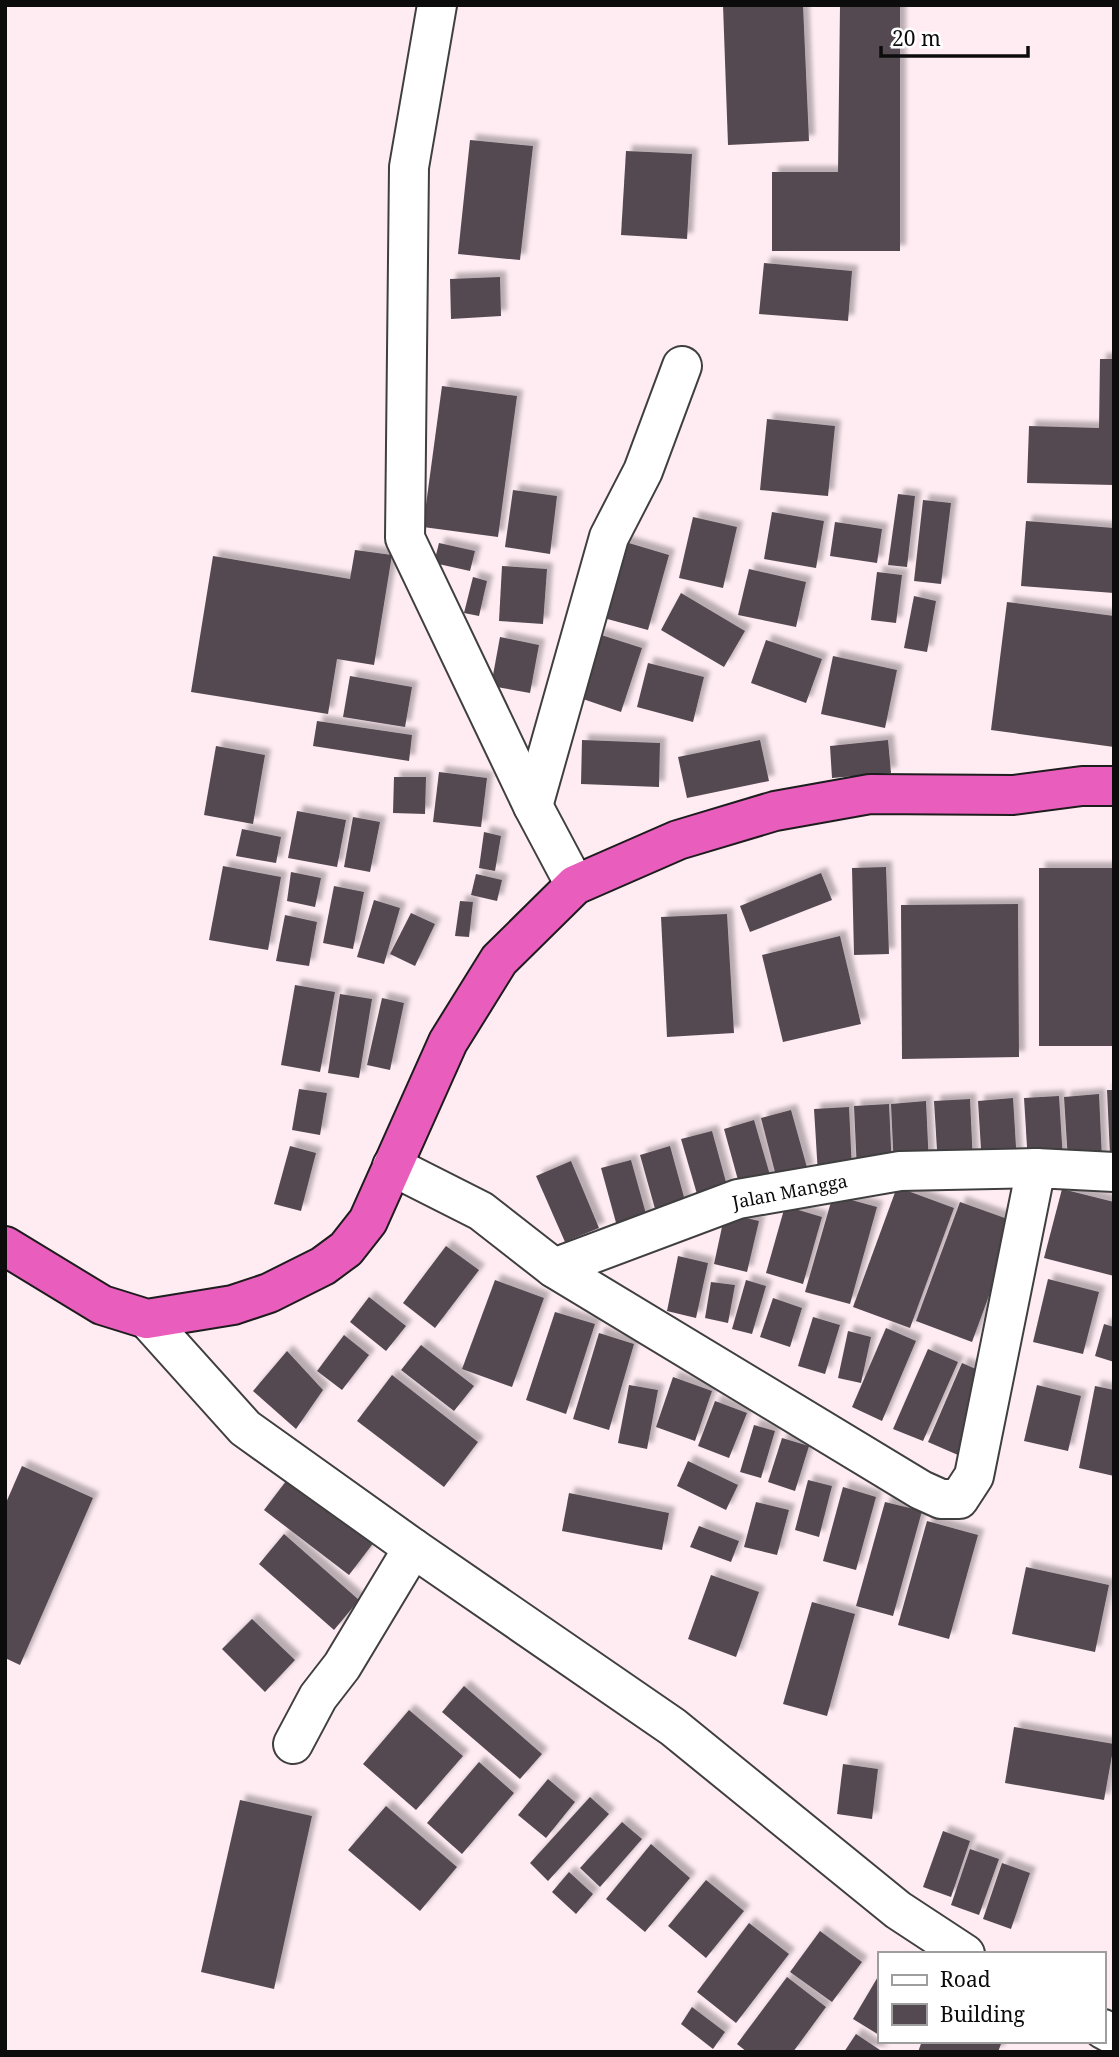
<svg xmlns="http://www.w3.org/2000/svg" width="1119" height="2057" font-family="'Noto Serif',serif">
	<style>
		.building { fill: #544951; filter: url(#shadow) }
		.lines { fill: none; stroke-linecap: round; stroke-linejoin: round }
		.minor-casing { stroke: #3f3f3f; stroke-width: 42 }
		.highway-casing { stroke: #1d1d1d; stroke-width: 42 }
		.minor { stroke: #fff; stroke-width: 38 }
		.highway { stroke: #e95ebd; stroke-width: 38 }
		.labels { text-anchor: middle; stroke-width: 7; stroke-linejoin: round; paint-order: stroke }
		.street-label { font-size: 18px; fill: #0c0c0c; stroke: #fff }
	</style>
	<defs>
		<filter id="shadow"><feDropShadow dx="6" dy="-6" stdDeviation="2" flood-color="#0004"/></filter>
	</defs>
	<rect width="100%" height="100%" fill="#feecf2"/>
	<g class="building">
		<polygon points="723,5 803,5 809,141 728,145"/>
		<polygon points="840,5 900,5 900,251 772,251 772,172 838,172"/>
		<polygon points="470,140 533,146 520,260 458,254"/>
		<polygon points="626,151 692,154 687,239 621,235"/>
		<polygon points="764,263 852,271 848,321 759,314"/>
		<polygon points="500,277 501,316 451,319 450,279"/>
		<polygon points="1100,359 1114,359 1114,485 1027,483 1029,426 1099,428"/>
		<polygon points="442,386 517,396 498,537 423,527"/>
		<polygon points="767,419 835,426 828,496 760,490"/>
		<polygon points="513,490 557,496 550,554 505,547"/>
		<polygon points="898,494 915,496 907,567 888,565"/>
		<polygon points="923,500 951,503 941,584 914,581"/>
		<polygon points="772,512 824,521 816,568 764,559"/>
		<polygon points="693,517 737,527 723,588 679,578"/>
		<polygon points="1026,521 1114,528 1114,593 1021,586"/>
		<polygon points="835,522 882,529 877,563 830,556"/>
		<polygon points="622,541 669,555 648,630 600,617"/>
		<polygon points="439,543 475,551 470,571 434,563"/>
		<polygon points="355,550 392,555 374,665 337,659 328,714 191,692 213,556 350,579"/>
		<polygon points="502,566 547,569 543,624 499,621"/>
		<polygon points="749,569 806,582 796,627 738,615"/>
		<polygon points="877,572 902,575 896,623 871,620"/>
		<polygon points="473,577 487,581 479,616 464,613"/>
		<polygon points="681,593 745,631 724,667 661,630"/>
		<polygon points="914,596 936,601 927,652 904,648"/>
		<polygon points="1007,602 1114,616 1114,747 991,730"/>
		<polygon points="598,634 642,648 621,712 577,697"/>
		<polygon points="500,637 539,645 530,693 491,686"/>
		<polygon points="766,640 822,659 806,703 751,683"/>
		<polygon points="833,656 897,670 885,728 821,714"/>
		<polygon points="648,663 704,677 693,722 637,707"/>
		<polygon points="350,676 412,687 405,727 343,717"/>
		<polygon points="317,721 412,735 409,761 313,746"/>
		<polygon points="582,740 660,743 659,787 581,784"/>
		<polygon points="760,740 769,781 687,798 678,757"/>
		<polygon points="888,740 891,773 832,778 830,746"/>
		<polygon points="216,746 265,755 253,824 204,815"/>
		<polygon points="439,772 487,778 481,827 433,822"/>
		<polygon points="394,777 426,777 425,814 393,813"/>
		<polygon points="297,811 346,820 337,867 288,858"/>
		<polygon points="353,817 380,822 370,872 344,867"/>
		<polygon points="242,829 281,837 276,863 236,856"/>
		<polygon points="484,832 501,836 495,871 479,868"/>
		<polygon points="223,866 281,877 268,950 209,940"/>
		<polygon points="886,867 889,954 854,955 852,868"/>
		<rect x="1039" y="868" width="75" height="178"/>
		<polygon points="291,872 321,878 315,907 287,901"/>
		<polygon points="821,873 832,900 750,932 740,906"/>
		<polygon points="476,874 502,880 497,901 471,895"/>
		<polygon points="334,886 364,892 353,949 323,943"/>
		<polygon points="374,900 400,908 384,964 357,957"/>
		<polygon points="460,901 473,902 469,937 455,936"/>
		<polygon points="1018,904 1019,1057 902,1059 901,905"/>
		<polygon points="411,913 435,924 415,966 390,954"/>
		<polygon points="727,914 734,1033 667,1037 661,917"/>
		<polygon points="285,915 317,922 309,966 276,961"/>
		<polygon points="840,936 861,1024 783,1042 762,955"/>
		<polygon points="295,985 335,992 320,1072 281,1065"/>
		<polygon points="340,994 372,999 359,1078 328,1073"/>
		<polygon points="382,998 404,1003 390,1070 367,1065"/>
		<polygon points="299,1089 327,1093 320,1135 292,1130"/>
		<polygon points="1107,1090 1114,1090 1114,1155 1110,1155"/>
		<polygon points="1099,1094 1102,1160 1068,1161 1064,1097"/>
		<polygon points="1059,1096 1063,1160 1028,1163 1024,1098"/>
		<polygon points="1013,1098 1017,1163 982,1165 978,1101"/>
		<polygon points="970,1099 973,1164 938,1166 934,1101"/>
		<polygon points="926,1101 929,1166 894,1168 891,1104"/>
		<polygon points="889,1104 892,1169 857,1171 854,1106"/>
		<polygon points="849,1107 852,1171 818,1174 814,1109"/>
		<polygon points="791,1110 808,1171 777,1180 761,1118"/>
		<polygon points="754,1120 772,1182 741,1191 724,1129"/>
		<polygon points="712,1131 729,1193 699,1201 681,1139"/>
		<polygon points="290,1146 316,1153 301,1211 274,1204"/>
		<polygon points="670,1146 687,1208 657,1216 640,1155"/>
		<polygon points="631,1160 648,1221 618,1230 601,1168"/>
		<polygon points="571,1161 599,1228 565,1242 536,1176"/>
		<polygon points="897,1187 954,1208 910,1328 853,1307"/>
		<polygon points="1062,1189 1114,1202 1114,1276 1044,1258"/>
		<polygon points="833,1195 877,1207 850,1304 805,1292"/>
		<polygon points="960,1202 1016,1222 972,1342 916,1321"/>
		<polygon points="785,1206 822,1217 803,1284 766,1273"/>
		<polygon points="725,1213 759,1221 747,1272 714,1264"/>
		<polygon points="446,1246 479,1270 435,1328 403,1303"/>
		<polygon points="678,1256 708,1263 696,1318 667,1311"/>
		<polygon points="1048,1279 1099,1292 1083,1354 1033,1342"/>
		<polygon points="495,1280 544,1298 512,1387 462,1369"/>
		<polygon points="746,1280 766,1286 752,1334 732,1329"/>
		<polygon points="711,1282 735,1285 728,1323 705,1318"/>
		<polygon points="369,1297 406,1326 386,1351 350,1322"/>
		<polygon points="773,1298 802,1308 790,1347 760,1337"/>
		<polygon points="555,1312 595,1324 566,1414 526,1400"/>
		<polygon points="813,1317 840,1325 825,1374 798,1366"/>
		<polygon points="1104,1324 1114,1327 1114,1362 1095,1356"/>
		<polygon points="886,1328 916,1341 882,1421 852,1407"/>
		<polygon points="848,1331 871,1337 861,1383 838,1378"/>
		<polygon points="599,1333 634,1344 609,1430 573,1419"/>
		<polygon points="344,1335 369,1355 342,1390 317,1371"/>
		<polygon points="421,1345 474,1386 454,1411 401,1370"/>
		<polygon points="928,1349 958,1362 923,1441 893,1429"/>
		<polygon points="287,1351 323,1390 296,1429 253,1391"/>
		<polygon points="962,1363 992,1376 958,1455 928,1442"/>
		<polygon points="392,1375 478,1442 444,1487 357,1421"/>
		<polygon points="673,1377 712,1391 695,1441 656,1427"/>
		<polygon points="629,1385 658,1390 647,1449 618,1443"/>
		<polygon points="1037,1385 1081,1396 1068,1451 1024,1441"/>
		<polygon points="1095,1386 1114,1390 1114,1476 1079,1468"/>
		<polygon points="715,1401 747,1413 729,1458 698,1446"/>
		<polygon points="754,1425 775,1431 761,1478 740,1472"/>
		<polygon points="782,1438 809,1446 795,1491 768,1482"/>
		<polygon points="688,1461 738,1485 726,1510 677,1486"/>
		<polygon points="22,1466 93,1498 20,1665 5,1658 5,1505"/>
		<polygon points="296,1468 381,1533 349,1575 264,1510"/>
		<polygon points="808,1480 832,1486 819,1537 795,1530"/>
		<polygon points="843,1487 876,1497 856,1570 823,1561"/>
		<polygon points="569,1493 669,1513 662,1550 562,1531"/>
		<polygon points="756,1502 789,1510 777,1555 744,1547"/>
		<polygon points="885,1502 922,1511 893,1616 856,1606"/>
		<polygon points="927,1521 978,1535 949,1639 898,1625"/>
		<polygon points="699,1526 739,1541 731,1562 690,1547"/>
		<polygon points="284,1534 359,1600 334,1630 259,1564"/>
		<polygon points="1026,1567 1109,1585 1095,1652 1012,1634"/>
		<polygon points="711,1575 759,1592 736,1657 688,1639"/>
		<polygon points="812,1602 855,1614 827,1716 783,1704"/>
		<polygon points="252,1619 295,1660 265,1692 222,1649"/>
		<polygon points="464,1686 542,1754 520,1779 442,1712"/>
		<polygon points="409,1710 463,1756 416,1810 363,1764"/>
		<polygon points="1014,1727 1114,1744 1104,1800 1005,1783"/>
		<polygon points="479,1762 514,1793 462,1854 427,1823"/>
		<polygon points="843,1764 878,1769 872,1819 837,1814"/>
		<polygon points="548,1779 575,1802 546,1838 518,1815"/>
		<polygon points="590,1797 609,1814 548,1881 530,1863"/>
		<polygon points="240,1800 312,1816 274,1989 201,1972"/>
		<polygon points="386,1806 457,1867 420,1911 348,1850"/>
		<polygon points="622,1822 642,1839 600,1887 580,1868"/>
		<polygon points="943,1831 970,1841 951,1897 923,1887"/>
		<polygon points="651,1844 690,1878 645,1932 606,1899"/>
		<polygon points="970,1849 999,1859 979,1915 951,1905"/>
		<polygon points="1002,1863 1030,1873 1011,1929 983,1919"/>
		<polygon points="569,1872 593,1894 576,1914 552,1892"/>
		<polygon points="706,1880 744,1911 706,1958 668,1926"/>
		<polygon points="749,1923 789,1954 736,2023 697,1992"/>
		<polygon points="820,1931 862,1962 832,2002 790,1972"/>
		<polygon points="879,1975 879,2035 853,2019"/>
		<polygon points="787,1977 826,2007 793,2052 747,2052 737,2044"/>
		<polygon points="692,2007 725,2032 713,2049 681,2024"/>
		<polygon points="856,2034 883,2052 844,2052"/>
		<polygon points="922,2041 995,2041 1001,2044 998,2052 918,2052"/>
	</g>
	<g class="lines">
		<g class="minor-casing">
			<g id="minor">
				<polyline points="437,5 409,167 405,538 533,806 575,885"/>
				<polyline points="533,806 609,537 643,471 682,366"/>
				<polyline points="392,1166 481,1211 554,1268 921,1490 941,1499 959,1499 974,1476 1036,1168 1114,1172"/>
				<polyline points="554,1268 738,1199 900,1171 1036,1168"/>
				<polyline points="147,1319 245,1428 413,1548 673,1727 898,1910 965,1954"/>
				<polyline points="293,1744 318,1697 342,1666 413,1548"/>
				<polyline points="1103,2029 1114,2035"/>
			</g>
		</g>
		<g class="highway-casing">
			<polyline id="highway" points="5,1246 102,1305 147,1319 233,1305 269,1293 323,1266 346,1249 368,1221 448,1042 499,960 575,885 678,840 775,811 870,794 1013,795 1082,786 1114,786"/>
		</g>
		<use href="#minor" class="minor"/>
		<use href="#highway" class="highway"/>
	</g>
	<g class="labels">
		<g class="street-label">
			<text transform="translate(790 1192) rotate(-11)" y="6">Jalan Mangga</text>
		</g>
	</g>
	<rect width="1119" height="2057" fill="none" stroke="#0c0c0c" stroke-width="14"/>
	<rect x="878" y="1952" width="228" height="91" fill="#ffffff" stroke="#9e9e9e" stroke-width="2"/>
	<rect x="892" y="1975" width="35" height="10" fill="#ffffff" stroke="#9e9e9e" stroke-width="2"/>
	<text x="940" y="1987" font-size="21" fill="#0c0c0c">Road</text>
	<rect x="892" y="2004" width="35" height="21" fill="#544951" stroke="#9e9e9e" stroke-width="2"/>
	<text x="940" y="2022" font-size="21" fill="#0c0c0c">Building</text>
	<path d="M881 46v10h147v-10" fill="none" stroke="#0c0c0c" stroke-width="3.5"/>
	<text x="892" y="46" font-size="21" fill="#0c0c0c" stroke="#ffffff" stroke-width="5" paint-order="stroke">20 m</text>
</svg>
